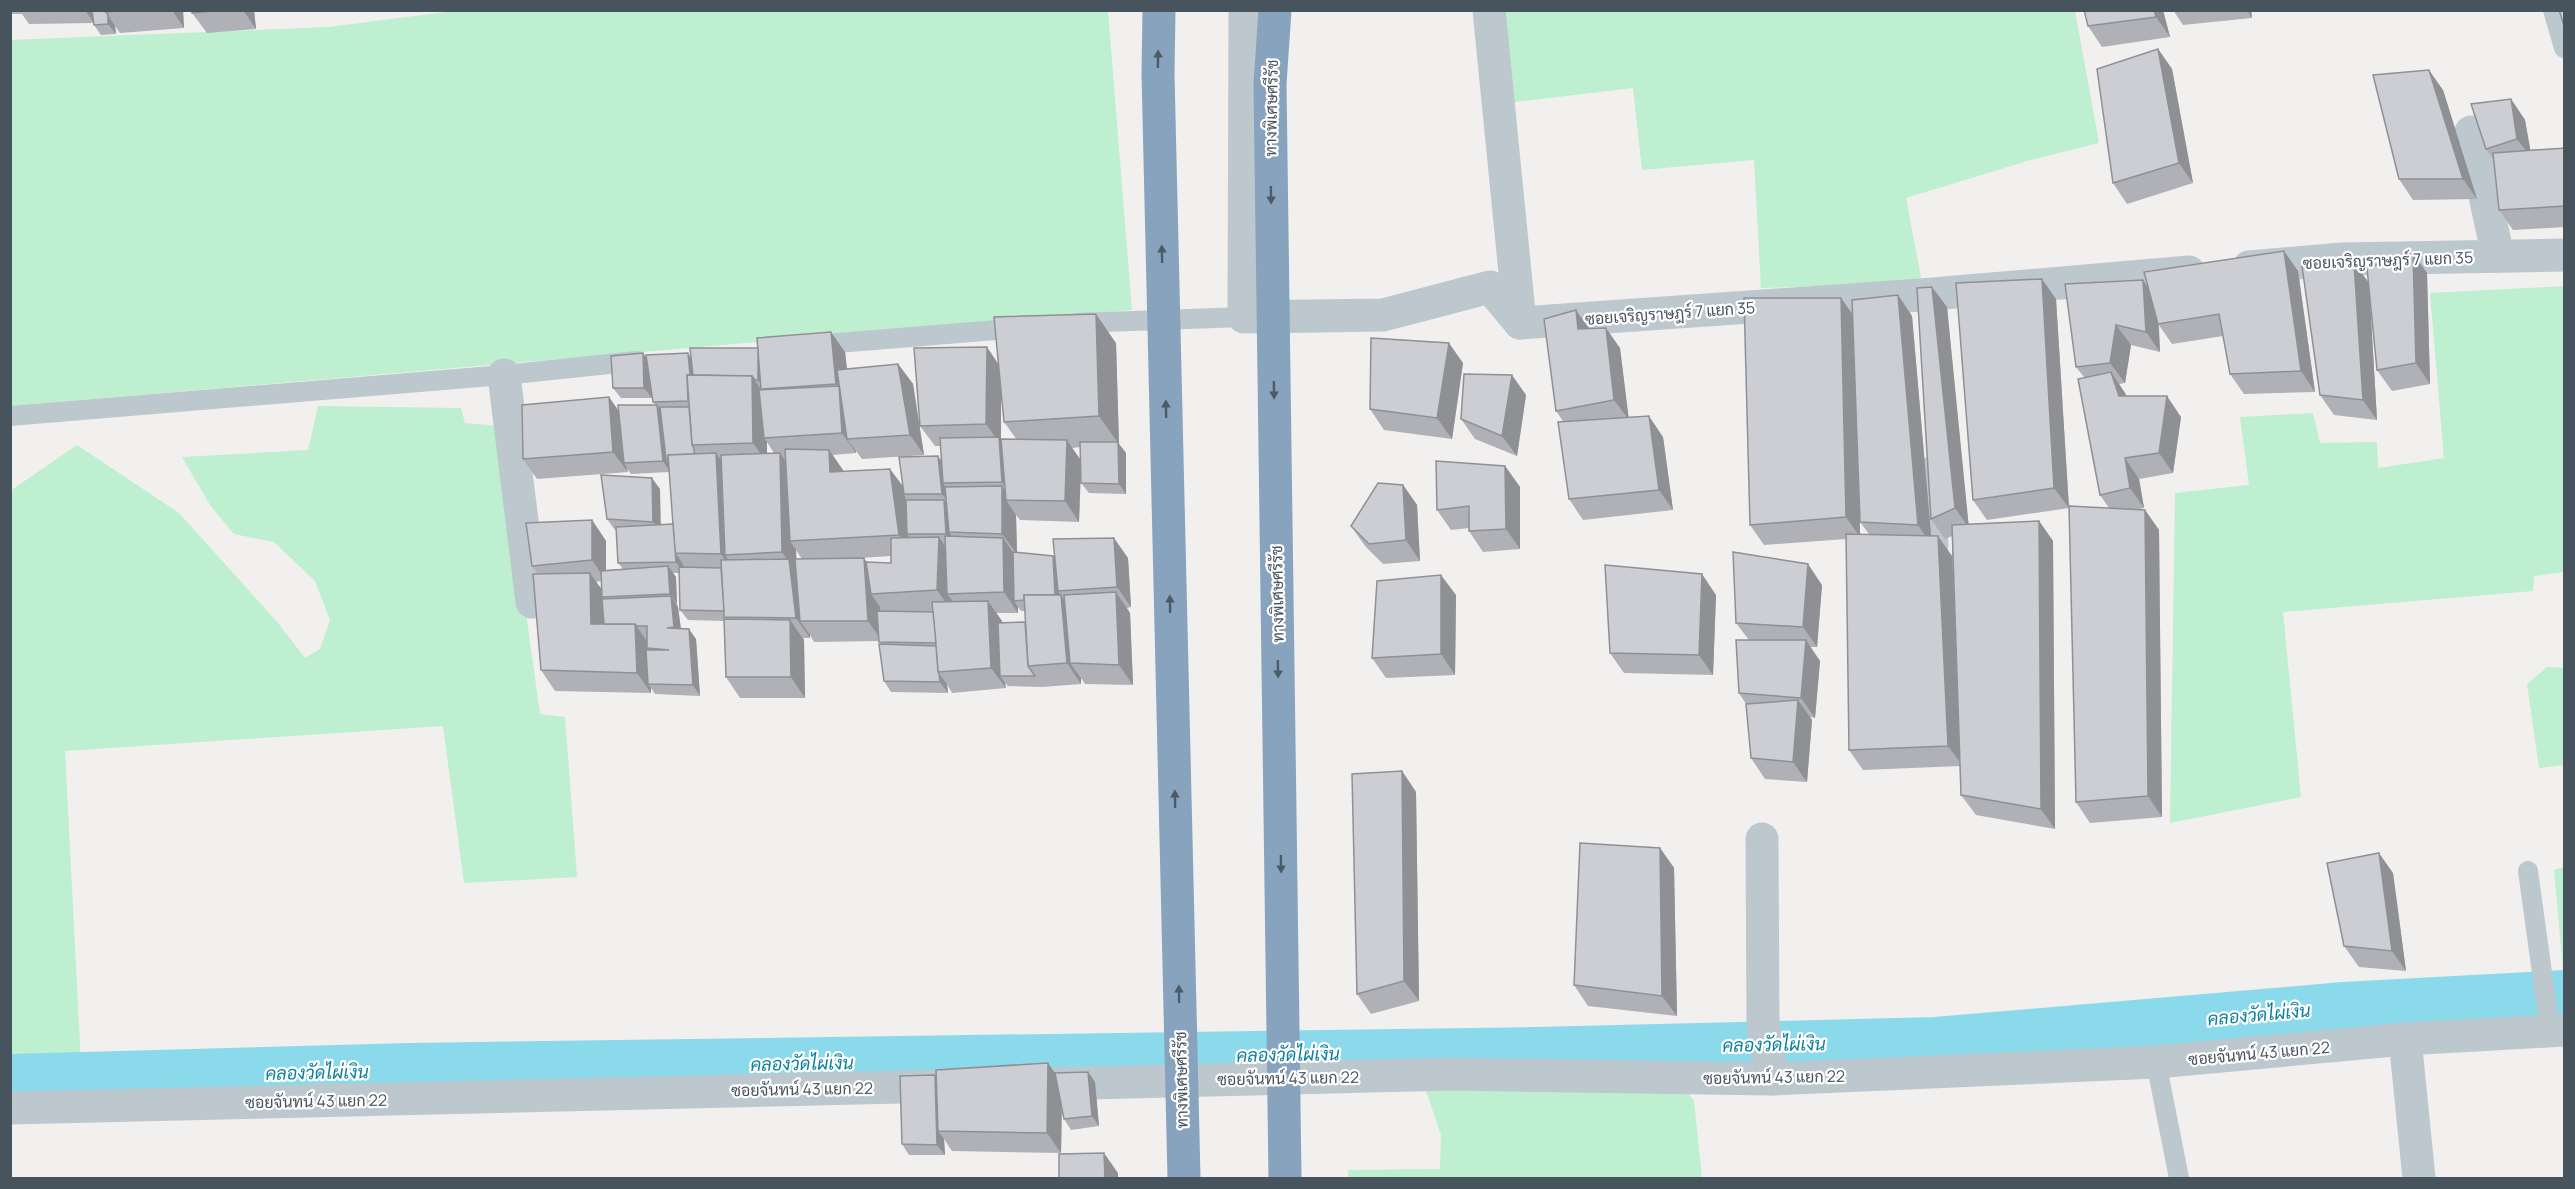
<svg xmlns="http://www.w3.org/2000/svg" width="2575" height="1189" font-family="Manrope,Sarabun,sans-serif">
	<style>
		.green { fill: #bdefd0 }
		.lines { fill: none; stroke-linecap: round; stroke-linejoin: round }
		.canal { stroke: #8adaec; stroke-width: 50 }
		.service { stroke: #bdc7ce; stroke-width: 20 }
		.minor { stroke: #bdc7ce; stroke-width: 33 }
		.motorway { stroke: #87a3be; stroke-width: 33 }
		.wall { fill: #afb1b6; fill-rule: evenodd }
		.shaded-wall { fill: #8f9094 }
		.building { fill: #ccced4; stroke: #8f9094; stroke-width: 1.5 }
		.oneway { fill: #4d5b67 }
		.labels { text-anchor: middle; stroke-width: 4.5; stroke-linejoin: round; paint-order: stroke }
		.street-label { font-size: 16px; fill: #47535d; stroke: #fff }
		.water-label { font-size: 18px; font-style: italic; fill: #0c809b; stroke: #fff }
	</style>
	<rect width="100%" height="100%" fill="#f2efef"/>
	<g class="green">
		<polygon points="462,10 1108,11 1132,310 11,406 10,40 328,27"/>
		<polygon points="1495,11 2075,11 2099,143 2027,161 1906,198 1922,283 1761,288 1754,160 1642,170 1633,88 1507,103"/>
		<polygon points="2564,286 2564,572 2534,576 2533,591 2283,612 2301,797 2170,823 2175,493 2249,485 2240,417 2313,413 2320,443 2377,442 2378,468 2444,458 2430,293"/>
		<polygon points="318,406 461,408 465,423 500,426 540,714 565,717 577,877 464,883 443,726 65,751 81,1064 11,1066 10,491 77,445 179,513 278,623 305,658 320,649 330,620 315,581 274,542 234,534 210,505 182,457 308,450"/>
		<polygon points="2547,667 2564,668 2564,765 2539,768 2527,684"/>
		<polygon points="2564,867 2564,982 2554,870"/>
		<polygon points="1681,1084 1694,1101 1702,1178 1348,1178 1348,1170 1440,1169 1441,1135 1424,1085"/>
	</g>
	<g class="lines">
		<polyline class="canal" points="10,1079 410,1068 1535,1052 1936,1042 2344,1007 2564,995"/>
		<g class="service">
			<polyline points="2553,10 2564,48"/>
			<polyline points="1076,323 1244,317"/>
			<polyline points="813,345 1020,328"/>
			<polyline points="10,416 504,375 637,361"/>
			<polyline points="2528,871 2550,1031"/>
			<polyline points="2156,1062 2179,1178"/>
		</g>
		<g class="minor">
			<polyline points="1245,10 1244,317 1383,315 1490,287 1520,323 1921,295 2189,272"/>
			<polyline points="1489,10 1520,323"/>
			<polyline points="2471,132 2498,256"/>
			<polyline points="2249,267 2342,259 2564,255"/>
			<polyline points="504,375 532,602"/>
			<polyline points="1929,474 1932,546"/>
			<polyline points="1762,839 1763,1025 1772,1079"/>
			<polyline points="2405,1039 2419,1178"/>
			<polyline points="1050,1084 1452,1074 1772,1079 2156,1062 2405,1039 2564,1030"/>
			<polyline points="10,1108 944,1086"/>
		</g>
		<g class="motorway">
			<polyline points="1159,10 1158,74 1184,1178"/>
			<polyline points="1275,10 1270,84 1285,1178"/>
		</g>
	</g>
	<g class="wall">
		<polygon points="10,10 183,10 184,28 120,33 115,26 116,34 101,35 94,25 93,23 29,24 22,14 10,14"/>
		<polygon points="192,10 254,10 256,29 207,33 192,13"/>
		<polygon points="2084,10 2163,10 2170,37 2102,47 2088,26"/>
		<polygon points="2173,10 2251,10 2252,18 2183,25"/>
		<polygon points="2158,49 2172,69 2193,183 2127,204 2113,183"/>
		<polygon points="2443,90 2477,199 2413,200 2399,179"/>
		<polygon points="2511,99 2525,120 2530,150 2565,148 2565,227 2513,230 2499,210 2494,161 2486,149"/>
		<polygon points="2413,253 2427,273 2430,384 2392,391 2377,370"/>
		<polygon points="2354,263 2369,283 2377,420 2334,415 2320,395"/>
		<polygon points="2298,271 2315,392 2244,394 2230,374 2223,336 2172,344 2159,325 2160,352 2131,345 2125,383 2119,384 2125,393 2126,396 2181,417 2173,473 2139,479 2144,508 2139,509 2145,510 2159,530 2162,817 2090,823 2076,802 2109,508 2100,495 2084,377 2076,367 2143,280 2148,287"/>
		<path d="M1898,295L1912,316L1931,535L1952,556V536L1945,539L1931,519L1947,307L1968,524L2039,521L2053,541L2055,829L1976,815L1961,795L1960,766L1863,770L1849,750L1846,539L1764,545L1750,525L1841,298L1853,315ZM1860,522L1869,534H1860Z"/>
		<polygon points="2056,299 2069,508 1987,520 1973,500"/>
		<polygon points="1589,329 1620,348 1628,418 1663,437 1673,510 1583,520 1569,499 1563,421 1556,411"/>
		<path d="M1116,343L1119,444L1126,453V494L1089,493L1081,483V472L1079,522L1020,520L1016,515L1017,553L1055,558H1128L1131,607L1127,608L1130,613L1133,685L1085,684L1081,678V684L1042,687L1008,686L1005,683L1006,688L952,693L947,684L948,693L891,692L884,681L881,644L879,641L814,642L810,635V638H803L804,640L805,698H740L726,677L724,621L688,620L680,610L679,573H673L676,577L677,605L678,607L681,629L696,639L700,696L655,694L651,688V693L555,691L541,670L538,574L532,566L592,520L606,541V570L623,569L618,563L616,530H615L607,519L660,489V525L673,524L669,472L631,474L627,468L628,472L537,479L523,459L609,397L619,411L655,405L653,402L651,392L652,398H621L613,388L647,359L845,352L847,369L898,364L913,384L924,455L862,459L856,451V453L833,455L843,471L903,488L942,461L941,446H935L920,426L999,365ZM1001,385L1004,422L1017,440H1001ZM767,442L774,453H767ZM1081,447V460L1072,448ZM796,550L802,559H796ZM891,556V563L866,562L864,558H860ZM601,581L602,589L596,582ZM1018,607L1021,611H1025V622L1002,623V621L996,613H1018Z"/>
		<polygon points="1463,363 1452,439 1384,430 1370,409"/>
		<polygon points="1526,395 1517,456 1475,439 1461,419"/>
		<polygon points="1505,466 1520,487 1520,549 1483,552 1469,531 1469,528 1451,530 1437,510"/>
		<polygon points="1403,485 1417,505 1420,561 1383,564 1365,546 1351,526"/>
		<polygon points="1822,585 1817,647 1810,647 1820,661 1815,718 1810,717 1812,720 1807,782 1765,779 1751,758 1746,704 1739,693 1749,640 1736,623"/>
		<polygon points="1456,595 1455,675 1386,678 1372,658"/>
		<polygon points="1716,595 1713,675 1624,673 1610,653"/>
		<polygon points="1402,771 1416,792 1419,1001 1371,1014 1357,994"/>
		<polygon points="1660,848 1674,868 1677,1016 1588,1006 1574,985"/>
		<polygon points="2393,873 2406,971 2359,967 2344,946"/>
		<polygon points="1088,1072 1095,1082 1099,1126 1071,1130 1064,1119 1062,1110 1061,1153 952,1151 944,1139 945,1155 909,1155 902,1144 1055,1073"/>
	</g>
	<g class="shaded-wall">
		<polygon points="85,10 93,10 94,23"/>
		<polygon points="172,10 183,10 184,28"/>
		<polygon points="243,10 254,10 256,29"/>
		<polygon points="2154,10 2163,10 2170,37 2156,17"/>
		<polygon points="2247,10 2251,10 2252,18"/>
		<polygon points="108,15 115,26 116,34 108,24"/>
		<polygon points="2158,49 2172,69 2193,183 2179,163"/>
		<polygon points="2429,70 2443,90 2477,199 2463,179"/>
		<polygon points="2511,99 2525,120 2532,159 2517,139"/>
		<polygon points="2284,251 2298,271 2315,392 2301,371"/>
		<polygon points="2413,253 2427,273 2430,384 2416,363"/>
		<polygon points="2354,263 2369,283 2377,420 2363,400"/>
		<polygon points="2042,279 2056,299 2069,508 2054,488"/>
		<polygon points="2143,280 2157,300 2160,352 2146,332"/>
		<polygon points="1932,287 1947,307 1969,528 1955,508"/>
		<polygon points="1898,295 1912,316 1932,546 1918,525"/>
		<polygon points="1841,298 1855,318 1860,537 1846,517"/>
		<polygon points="1576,310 1590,330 1578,329"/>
		<polygon points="1096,314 1116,343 1119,444 1126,453 1126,494 1119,484 1118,443 1099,416"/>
		<polygon points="2116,325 2131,345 2125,383 2110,363"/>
		<polygon points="1606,328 1620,348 1629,420 1614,400"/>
		<polygon points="831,332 845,352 851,404 847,439 856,451 856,453 842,433 839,387 836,384"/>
		<polygon points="1449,343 1463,363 1452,439 1437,418"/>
		<polygon points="987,347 1001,368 1001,440 1014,500 1002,482 999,442 986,424"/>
		<polygon points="759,348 764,389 758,380"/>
		<polygon points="643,353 650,364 652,398 644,388"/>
		<polygon points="688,353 695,364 692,401"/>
		<polygon points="898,364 913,384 924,455 910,435"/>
		<polygon points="2111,372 2125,393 2133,417 2119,396"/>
		<polygon points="1512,375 1526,395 1517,456 1502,436"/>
		<polygon points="752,376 766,397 764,438 767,442 767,463 753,443"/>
		<polygon points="2167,396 2181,417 2173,473 2159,453"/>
		<polygon points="609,397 623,418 624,463 627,468 628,472 613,452"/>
		<polygon points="657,405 665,416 666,459 670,465 670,472 663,461"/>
		<polygon points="1649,416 1663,437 1673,510 1659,490"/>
		<polygon points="1067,440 1081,461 1079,522 1065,501"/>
		<polygon points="829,450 843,470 844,492 830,472"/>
		<polygon points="716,453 730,473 725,555 735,569 735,574 721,554"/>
		<polygon points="780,453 794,473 790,541 796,550 800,621 810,635 810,638 796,618 789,563 782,552"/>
		<polygon points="938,456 945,466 943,483 948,491 950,504 942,494"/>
		<polygon points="2125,458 2139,479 2144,508 2130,488"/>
		<polygon points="1505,466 1520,487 1520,549 1506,529"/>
		<polygon points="890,469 905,489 904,494 905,496 910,534 907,534 911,539 913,555 899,535"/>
		<polygon points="652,478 660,489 661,532 653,522"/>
		<polygon points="1403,485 1417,505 1420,561 1406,540"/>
		<polygon points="1002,486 1012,500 1006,500 1016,515 1017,554 1002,534"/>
		<polygon points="944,500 951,510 949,532 953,538 953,544 946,534"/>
		<polygon points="2145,510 2159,530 2162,817 2148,796"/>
		<polygon points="592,520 606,541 606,581 592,560"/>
		<polygon points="2039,521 2053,541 2055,829 2041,809"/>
		<polygon points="1938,536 1952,556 1963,766 1948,746"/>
		<polygon points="939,537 953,558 947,594 952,600 951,610 937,590"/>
		<polygon points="1003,538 1017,558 1014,601 1018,607 1018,613 1004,592"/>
		<polygon points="1114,538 1128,558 1131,607 1117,587"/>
		<polygon points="676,554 683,564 684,573 676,562"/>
		<polygon points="1053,556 1060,566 1058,591 1075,615 1070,663 1081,678 1081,684 1067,663 1056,600"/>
		<polygon points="864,558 878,578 871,594 880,607 882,641 868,621"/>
		<polygon points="1808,564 1822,585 1817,647 1803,627"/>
		<polygon points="668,566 676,577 677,604 670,594"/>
		<polygon points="590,573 604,593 602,597 604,601 606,644 591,624"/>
		<polygon points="1702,574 1716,595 1713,675 1699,655"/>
		<polygon points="1441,575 1456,595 1455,675 1441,654"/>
		<polygon points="1116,592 1130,613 1133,685 1119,665"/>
		<polygon points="671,596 678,607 682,638 674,627"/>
		<polygon points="988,601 1002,621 1005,676 1000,676 1005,683 1006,688 991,668"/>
		<polygon points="790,620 804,640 805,698 791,677"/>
		<polygon points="635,624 649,644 647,648 650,651 648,684 651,688 651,693 637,673"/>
		<polygon points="689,629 696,639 700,696 693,685"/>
		<polygon points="1806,640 1820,661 1815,718 1801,698"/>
		<polygon points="939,674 947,684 948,693 940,682"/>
		<polygon points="1798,700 1812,720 1807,782 1793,762"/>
		<polygon points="1402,771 1416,792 1419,1001 1404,981"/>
		<polygon points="1660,848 1674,868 1677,1016 1662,996"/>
		<polygon points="2379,853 2393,873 2406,971 2392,951"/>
		<polygon points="1048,1063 1062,1083 1061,1153 1047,1133"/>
		<polygon points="1088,1072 1095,1082 1099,1126 1092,1116"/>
		<polygon points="935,1075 942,1086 938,1131 944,1139 945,1155 937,1145"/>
		<polygon points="1104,1153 1118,1173 1118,1179 1105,1179"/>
	</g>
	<g class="building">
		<polygon points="92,10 105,10 108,15 108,24 94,25"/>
		<polygon points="105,10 131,10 105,12"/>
		<polygon points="192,10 221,10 192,13"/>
		<polygon points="2084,10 2154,10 2156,17 2088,26"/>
		<polygon points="2559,10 2565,10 2565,29"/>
		<polygon points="2158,49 2179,163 2113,183 2097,69"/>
		<polygon points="2429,70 2463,179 2399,179 2373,75"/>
		<polygon points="2511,99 2517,139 2486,149 2471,104"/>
		<polygon points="2565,148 2565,206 2499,210 2493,153"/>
		<polygon points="2284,251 2301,371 2230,374 2219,314 2158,324 2144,272"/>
		<polygon points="2413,253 2416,363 2377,370 2367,268"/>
		<polygon points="2354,263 2363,400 2320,395 2302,266"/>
		<polygon points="2042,279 2054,488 1973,500 1956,283"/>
		<polygon points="2143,280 2146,332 2116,325 2110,363 2076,367 2065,284"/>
		<polygon points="1932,287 1955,508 1931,519 1917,288"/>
		<polygon points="1898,295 1918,525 1860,522 1852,300"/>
		<polygon points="1744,298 1841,298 1846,517 1750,525"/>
		<polygon points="1576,310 1578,329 1606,328 1614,400 1556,411 1544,319"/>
		<polygon points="1096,314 1099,416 1004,422 994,317"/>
		<polygon points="831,332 836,384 761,389 757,338"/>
		<polygon points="1371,338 1449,343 1437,418 1370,409"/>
		<polygon points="987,347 986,424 920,426 914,348"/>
		<polygon points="690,348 758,348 758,380 755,380 752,376 693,375"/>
		<polygon points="643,353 644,388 613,388 611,356"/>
		<polygon points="688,353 690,375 687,375 688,401 653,402 646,355"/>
		<polygon points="898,364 910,435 847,439 837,370"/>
		<polygon points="2111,372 2119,396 2167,396 2159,453 2125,458 2130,488 2100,495 2078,379"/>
		<polygon points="1464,374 1512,375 1502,436 1461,419"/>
		<polygon points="687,375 752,376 753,443 692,445"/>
		<polygon points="839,386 842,433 764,438 759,390"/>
		<polygon points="609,397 613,452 523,459 522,405"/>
		<polygon points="618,405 657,405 663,461 624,463"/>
		<polygon points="660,407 689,407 692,445 694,448 694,454 668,455 668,459 666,459"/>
		<polygon points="1649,416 1659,490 1569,499 1558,422"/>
		<polygon points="999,437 1002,482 943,483 940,438"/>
		<polygon points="1001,439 1067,440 1065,501 1006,500"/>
		<polygon points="1080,442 1118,442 1119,484 1081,483"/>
		<polygon points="785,449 829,450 830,472 890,469 899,535 790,541"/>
		<polygon points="716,453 721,554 675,553 668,455"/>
		<polygon points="780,453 782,552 725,555 721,455"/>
		<polygon points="938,456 942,494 904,494 899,457"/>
		<polygon points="1436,461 1505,466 1506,529 1469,531 1469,506 1437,510"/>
		<polygon points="601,475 652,478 653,522 607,519"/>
		<polygon points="1378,483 1403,485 1406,540 1369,544 1351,526"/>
		<polygon points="1002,486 1002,534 949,532 945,487"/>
		<polygon points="906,500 944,500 946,534 907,534"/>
		<polygon points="2069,506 2145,510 2148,796 2076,802"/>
		<polygon points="592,520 592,560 532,566 526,523"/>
		<polygon points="2039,521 2041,809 1961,795 1952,525"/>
		<polygon points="673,524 676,562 618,563 616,527"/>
		<polygon points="1846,534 1938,536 1948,746 1849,750"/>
		<polygon points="945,536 1003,538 1004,592 947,594"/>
		<polygon points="939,537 937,590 871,594 866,562 891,563 891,538"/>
		<polygon points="1114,538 1117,587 1058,591 1053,539"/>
		<polygon points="1013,552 1053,556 1055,595 1024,595 1024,600 1014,601"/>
		<polygon points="1733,552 1808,564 1803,627 1736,623"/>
		<polygon points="864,558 868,621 800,621 795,559"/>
		<polygon points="789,559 796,618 724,617 721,560"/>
		<polygon points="1605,565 1702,574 1699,655 1610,653"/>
		<polygon points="668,566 670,594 602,597 601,571"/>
		<polygon points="679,567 721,568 724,611 680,610"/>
		<polygon points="590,573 591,624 635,624 637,673 541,670 533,574"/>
		<polygon points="1441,575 1441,654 1372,658 1377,581"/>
		<polygon points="1116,592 1119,665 1070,663 1064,595"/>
		<polygon points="1024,595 1061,595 1067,663 1028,666"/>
		<polygon points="671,596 674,627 667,628 689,629 693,685 648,684 646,650 669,650 647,648 647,626 637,626 635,624 604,624 602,599"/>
		<polygon points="988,601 991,668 938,672 932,602"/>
		<polygon points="877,611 933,612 936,643 879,642"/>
		<polygon points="724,619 790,620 791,677 726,677"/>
		<polygon points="1025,622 1028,666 1035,676 1000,676 998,623"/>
		<polygon points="1736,640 1806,640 1801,698 1739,693"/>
		<polygon points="879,644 936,646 938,672 939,674 940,682 884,681"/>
		<polygon points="1798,700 1793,762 1751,758 1746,704"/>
		<polygon points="1402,771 1404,981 1357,994 1352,774"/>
		<polygon points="1580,843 1660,848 1662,996 1574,985"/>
		<polygon points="2379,853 2392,951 2344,946 2327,863"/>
		<polygon points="1048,1063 1047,1133 938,1131 936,1070"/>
		<polygon points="1088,1072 1092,1116 1064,1119 1055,1073"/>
		<polygon points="935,1075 937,1145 902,1144 900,1076"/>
		<polygon points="1104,1153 1105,1179 1059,1179 1059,1154"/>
	</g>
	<defs><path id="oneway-solid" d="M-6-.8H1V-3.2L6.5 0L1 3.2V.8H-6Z" transform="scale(1.5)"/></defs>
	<g class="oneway">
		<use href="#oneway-solid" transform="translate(1158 59) rotate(-89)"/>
		<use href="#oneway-solid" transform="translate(1271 195) rotate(89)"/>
		<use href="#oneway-solid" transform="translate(1162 254) rotate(-91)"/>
		<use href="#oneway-solid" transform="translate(1274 390) rotate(89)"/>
		<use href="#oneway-solid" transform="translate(1166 409) rotate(-91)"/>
		<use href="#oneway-solid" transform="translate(1170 604) rotate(-91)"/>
		<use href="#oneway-solid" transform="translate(1278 669) rotate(89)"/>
		<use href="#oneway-solid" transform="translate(1175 799) rotate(-91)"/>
		<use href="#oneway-solid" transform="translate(1281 864) rotate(89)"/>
		<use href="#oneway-solid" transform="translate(1179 994) rotate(-91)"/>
	</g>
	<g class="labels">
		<g class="street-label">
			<text transform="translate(1271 108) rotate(-89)" y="6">ทางพิเศษศรีรัช</text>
			<text transform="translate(2388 260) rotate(-2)" y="6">ซอยเจริญราษฎร์ 7 แยก 35</text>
			<text transform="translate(1670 313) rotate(-4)" y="6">ซอยเจริญราษฎร์ 7 แยก 35</text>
			<text transform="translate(1277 594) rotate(-91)" y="6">ทางพิเศษศรีรัช</text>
			<text transform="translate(2259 1053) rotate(-5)" y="6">ซอยจันทน์ 43 แยก 22</text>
			<text transform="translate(1774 1077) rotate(-1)" y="6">ซอยจันทน์ 43 แยก 22</text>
			<text transform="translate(1288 1078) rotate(-1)" y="6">ซอยจันทน์ 43 แยก 22</text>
			<text transform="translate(1181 1080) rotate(-91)" y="6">ทางพิเศษศรีรัช</text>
			<text transform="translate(802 1089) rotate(-1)" y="6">ซอยจันทน์ 43 แยก 22</text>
			<text transform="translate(316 1101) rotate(-1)" y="6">ซอยจันทน์ 43 แยก 22</text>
		</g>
		<g class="water-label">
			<text transform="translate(2259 1015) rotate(-5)" y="6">คลองวัดไผ่เงิน</text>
			<text transform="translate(1774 1045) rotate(-1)" y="6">คลองวัดไผ่เงิน</text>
			<text transform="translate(1288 1055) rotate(-1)" y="6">คลองวัดไผ่เงิน</text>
			<text transform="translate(802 1064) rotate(-1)" y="6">คลองวัดไผ่เงิน</text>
			<text transform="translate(317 1073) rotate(-1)" y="6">คลองวัดไผ่เงิน</text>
		</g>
	</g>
	<rect width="2575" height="1189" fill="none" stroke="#47535d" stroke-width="24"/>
</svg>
